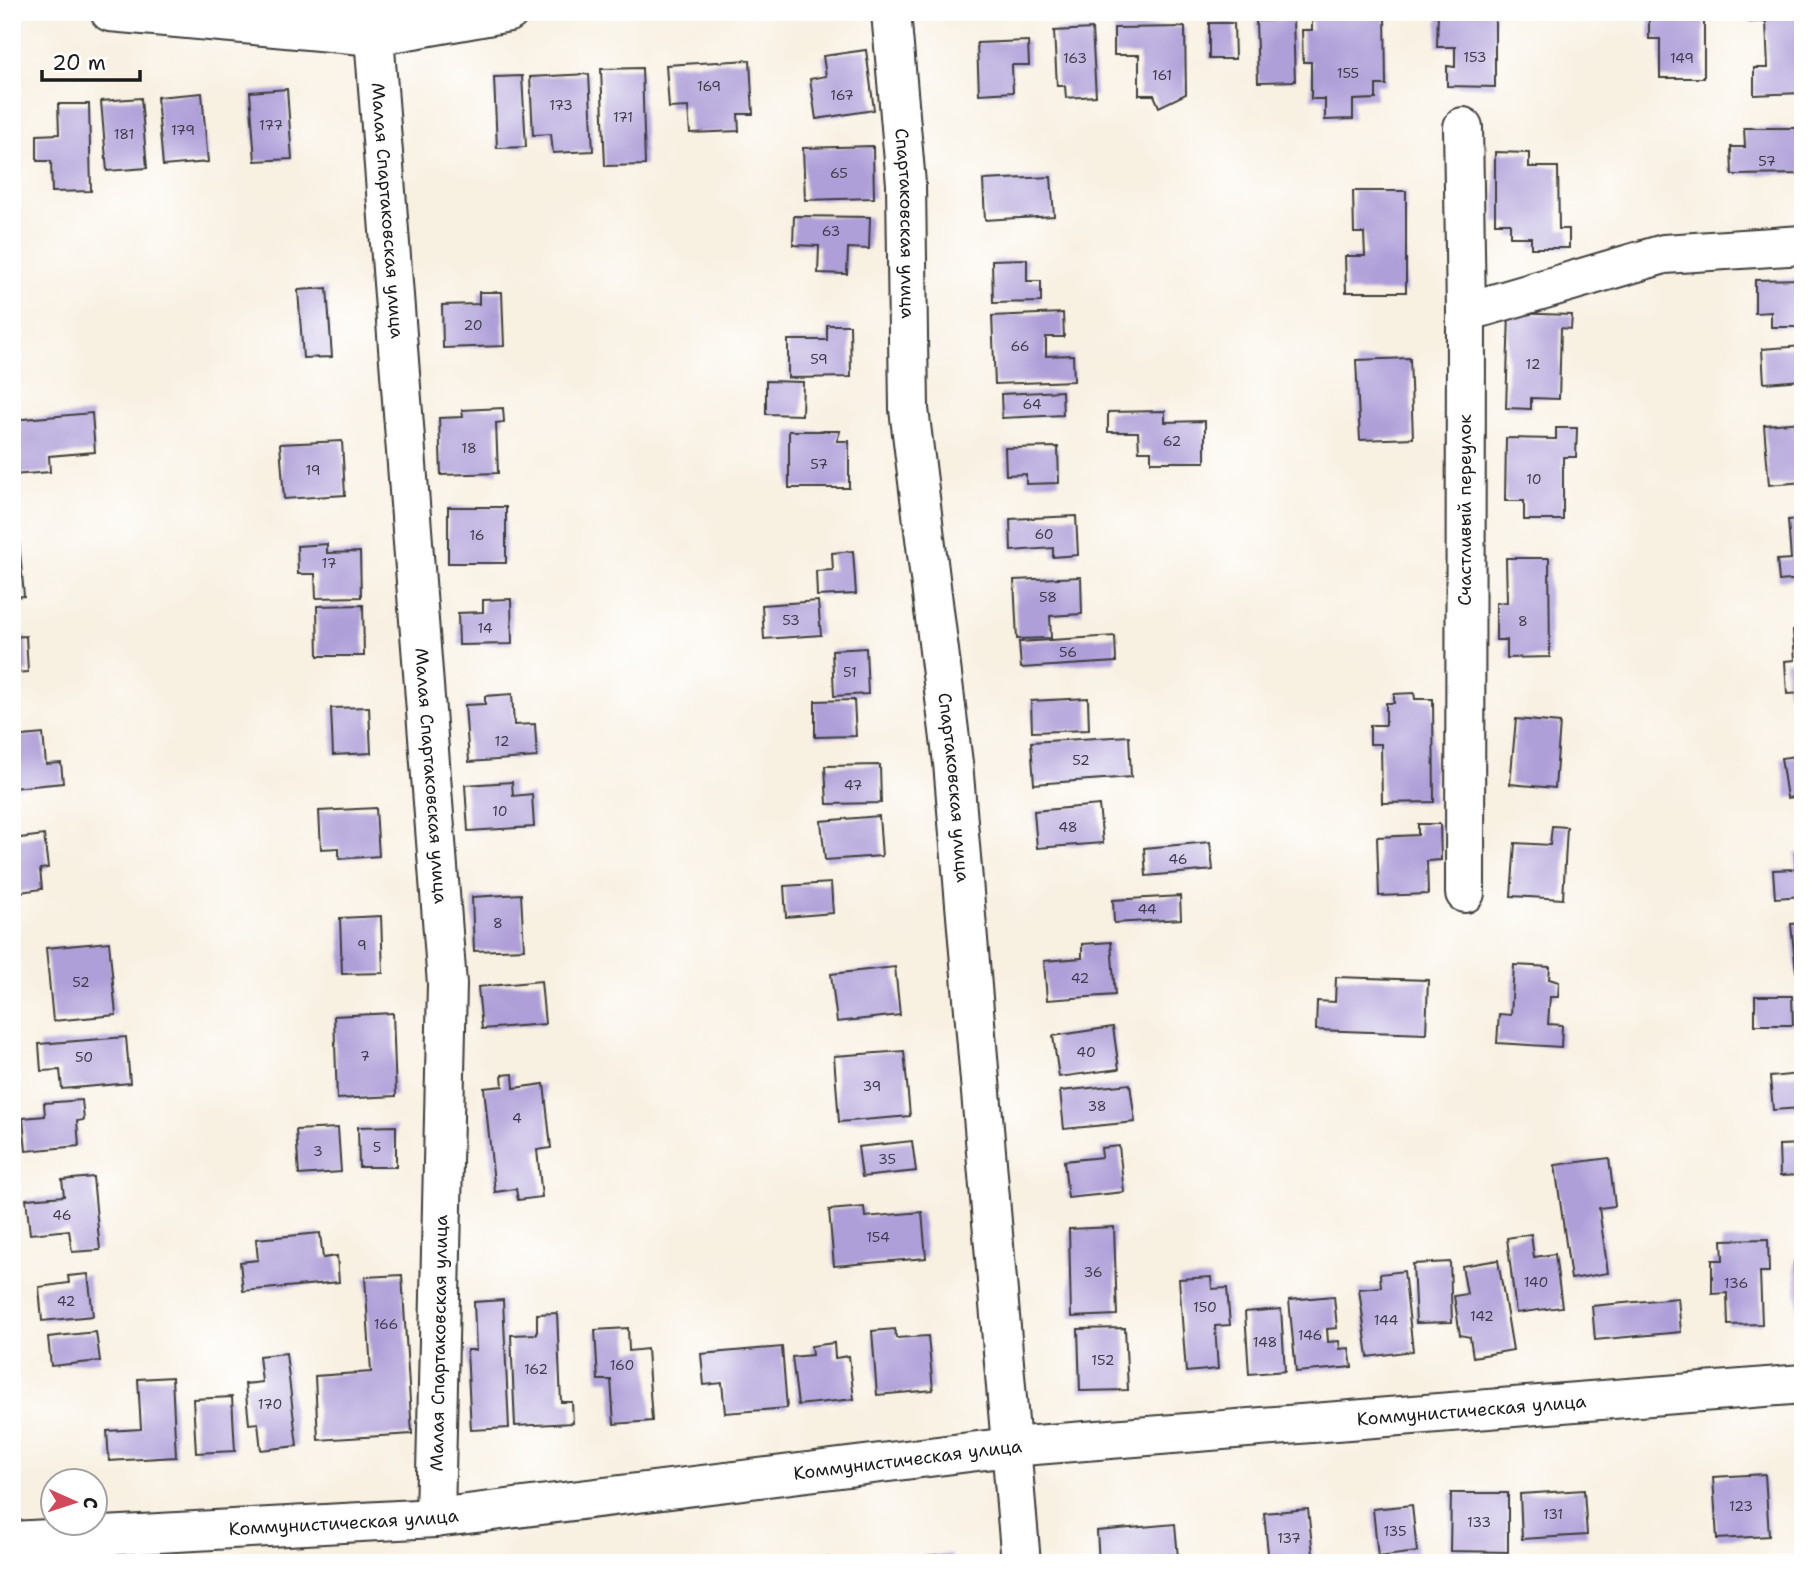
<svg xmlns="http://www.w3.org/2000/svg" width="1815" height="1575" font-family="'Shantell Sans',sans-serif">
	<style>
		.building { fill: #ae9fd8 }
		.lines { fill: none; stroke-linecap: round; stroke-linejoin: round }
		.minor-casing { stroke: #3d3c3a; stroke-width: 42 }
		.minor { stroke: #fff; stroke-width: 38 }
		.labels { text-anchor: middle; stroke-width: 5; stroke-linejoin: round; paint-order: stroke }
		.number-label { font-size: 14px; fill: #403d4b }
		.street-label { font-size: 18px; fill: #1c1c1c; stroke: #fff }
	</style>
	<rect width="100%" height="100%" fill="#fff"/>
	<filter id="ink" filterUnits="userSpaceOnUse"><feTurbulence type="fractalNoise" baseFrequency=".0143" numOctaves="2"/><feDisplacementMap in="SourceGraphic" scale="14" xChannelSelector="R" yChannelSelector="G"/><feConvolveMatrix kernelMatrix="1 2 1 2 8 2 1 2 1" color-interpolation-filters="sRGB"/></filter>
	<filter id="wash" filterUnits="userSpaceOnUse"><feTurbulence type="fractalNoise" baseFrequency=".00686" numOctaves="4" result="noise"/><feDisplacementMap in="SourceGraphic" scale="28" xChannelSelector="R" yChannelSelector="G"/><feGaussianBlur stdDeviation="1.57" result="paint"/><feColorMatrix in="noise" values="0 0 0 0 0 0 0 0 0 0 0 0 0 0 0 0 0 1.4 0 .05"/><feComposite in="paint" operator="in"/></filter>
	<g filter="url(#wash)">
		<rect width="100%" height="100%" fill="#f8f0e1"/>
		<g id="blocks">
			<g class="building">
				<polygon points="1312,12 1385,12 1386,85 1376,85 1376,99 1353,100 1353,119 1325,120 1325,99 1311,99 1311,62 1303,62 1302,30 1312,30"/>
				<polygon points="1438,12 1495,12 1495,87 1447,86 1447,66 1455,67 1455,47 1437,47"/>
				<polygon points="1649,12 1704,12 1704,78 1660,78 1660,39 1649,39"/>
				<polygon points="1750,12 1803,12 1803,93 1754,95 1754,68 1768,68 1766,21 1750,22"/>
				<polygon points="1293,20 1295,81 1258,82 1256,21"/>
				<polygon points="1209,23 1234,23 1235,59 1209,59"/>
				<polygon points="1185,27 1186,94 1159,107 1154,95 1139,95 1139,55 1114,55 1114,28"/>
				<polygon points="1092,29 1096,96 1066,98 1065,86 1057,86 1054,31"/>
				<polygon points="1028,41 1029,65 1012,65 1013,92 979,94 977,43"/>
				<polygon points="866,50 874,110 816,119 810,79 826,76 823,56"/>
				<polygon points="750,60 753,114 738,114 739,131 690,133 688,107 669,108 666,65"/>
				<polygon points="642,68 645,165 605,166 601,69"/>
				<polygon points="589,74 593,151 553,153 551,134 533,135 530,77"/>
				<polygon points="522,76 526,147 497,148 494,77"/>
				<polygon points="287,89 292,159 255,161 250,92"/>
				<polygon points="202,93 208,162 163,166 157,97"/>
				<polygon points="141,98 147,168 107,171 101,101"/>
				<polygon points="58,104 89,104 91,191 52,192 51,161 37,161 37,135 59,134"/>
				<polygon points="1744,128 1803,128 1803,174 1732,175 1731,147 1745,147"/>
				<polygon points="873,146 874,198 805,200 803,148"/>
				<polygon points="1495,152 1529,153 1529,167 1558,167 1559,229 1569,229 1569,248 1531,248 1531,237 1510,237 1510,223 1495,223"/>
				<polygon points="1051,177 1054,216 985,220 983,180"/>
				<polygon points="1353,191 1406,191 1406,292 1346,292 1345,256 1365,256 1364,233 1354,233"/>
				<polygon points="794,216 870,217 869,249 848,248 847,274 818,273 819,246 793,245"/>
				<polygon points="12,239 18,239 19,275 12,276"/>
				<polygon points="1027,259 1027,281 1041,281 1041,302 993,303 992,260"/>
				<polygon points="1803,279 1803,327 1771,327 1771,312 1755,313 1755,280"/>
				<polygon points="327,288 332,357 303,358 298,290"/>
				<polygon points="479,292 502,292 504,346 443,348 442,305 479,304"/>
				<polygon points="1063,313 1064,337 1046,337 1046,356 1073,355 1074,381 995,384 992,316"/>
				<polygon points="1509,313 1572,315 1571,329 1561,328 1559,399 1531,398 1531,409 1506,408"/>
				<polygon points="827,325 850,325 851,377 788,378 788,340 827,340"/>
				<polygon points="1803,346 1803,380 1764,383 1762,349"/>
				<polygon points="1410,358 1413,438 1360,440 1356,360"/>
				<polygon points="766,381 803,382 802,415 766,414"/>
				<polygon points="1062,391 1063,415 1002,418 1001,394"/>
				<polygon points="503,408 504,422 496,423 498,473 441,475 439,418 463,417 462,410"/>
				<polygon points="1165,411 1165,422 1205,421 1205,462 1151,462 1151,451 1139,451 1138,432 1108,432 1108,412"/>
				<polygon points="92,413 95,452 49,456 50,472 13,475 12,420"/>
				<polygon points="1803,422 1803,482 1769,485 1764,425"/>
				<polygon points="1556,428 1577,428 1576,457 1563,457 1563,520 1524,520 1524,501 1505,501 1506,438 1556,439"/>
				<polygon points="789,431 840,431 837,441 849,441 849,488 789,488"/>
				<polygon points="342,441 345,495 284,499 280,444"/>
				<polygon points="1058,447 1059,483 1026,484 1026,474 1006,475 1005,448"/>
				<rect x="448" y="507" width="58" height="56"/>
				<polygon points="1076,516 1078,555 1053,557 1053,548 1011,551 1010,519"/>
				<polygon points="1803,519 1803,579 1779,581 1777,560 1791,559 1788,520"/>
				<polygon points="12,541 19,541 24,596 12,597"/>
				<polygon points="327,544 327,553 360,552 361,597 316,598 315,574 298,574 297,546"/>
				<polygon points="853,551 856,594 817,596 816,571 833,570 832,553"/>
				<polygon points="1506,558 1549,558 1550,657 1507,658 1507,640 1496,640 1496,603 1507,602"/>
				<polygon points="1081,577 1082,614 1050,616 1051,638 1017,639 1014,580"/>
				<polygon points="511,599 512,644 459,645 458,613 483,612 483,600"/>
				<polygon points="818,601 821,635 764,639 762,605"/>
				<polygon points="363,605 364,656 318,656 317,606"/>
				<polygon points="1793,631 1803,631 1803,693 1787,694 1785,661 1795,660"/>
				<polygon points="26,636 28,672 12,673 12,637"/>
				<polygon points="1115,636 1116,662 1021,668 1019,642"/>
				<polygon points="866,648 868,694 834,696 832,650"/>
				<polygon points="1414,693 1415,699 1433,699 1434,802 1382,803 1381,744 1370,744 1370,725 1386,725 1386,703 1394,703 1394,694"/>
				<polygon points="512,694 514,725 535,724 537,757 469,762 465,705 485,704 485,696"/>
				<polygon points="1088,698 1089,730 1032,732 1031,701"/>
				<polygon points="854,700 856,736 815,737 815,701"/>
				<polygon points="369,707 371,753 333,755 331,708"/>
				<polygon points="1516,719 1560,723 1555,788 1510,784"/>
				<polygon points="43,734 46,764 61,763 63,783 12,788 12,737"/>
				<polygon points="1129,736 1131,777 1034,784 1031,742"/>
				<polygon points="1803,755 1803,796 1787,798 1781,758"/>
				<polygon points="880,765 881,803 827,804 825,766"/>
				<polygon points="512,782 513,796 532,794 534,827 468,831 465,785"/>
				<polygon points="1099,805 1103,843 1037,848 1034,811"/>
				<polygon points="376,808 379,856 339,859 339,848 321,849 319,811"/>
				<polygon points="879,816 882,856 825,860 821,821"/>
				<polygon points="1418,824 1440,824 1441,860 1427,861 1428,894 1379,896 1377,837 1418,835"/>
				<polygon points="1552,826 1567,827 1563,899 1511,896 1515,843 1550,845"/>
				<polygon points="44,835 48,868 40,869 42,889 12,893 12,839"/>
				<polygon points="1210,842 1213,870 1146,876 1144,848"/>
				<polygon points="1795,853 1803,853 1803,896 1775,898 1773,870 1796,869"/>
				<polygon points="831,883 833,913 786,917 784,886"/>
				<polygon points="521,894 524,949 474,951 472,897"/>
				<polygon points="1180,896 1181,919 1114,923 1113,900"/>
				<polygon points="381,916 383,973 342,974 340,918"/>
				<polygon points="1803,923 1803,972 1796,972 1791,924"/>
				<polygon points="109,942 116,1015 53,1021 46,948"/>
				<polygon points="1111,942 1115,995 1047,1000 1044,961 1082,958 1082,944"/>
				<polygon points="1514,965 1550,967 1549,979 1559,982 1558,997 1550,997 1548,1024 1562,1025 1561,1047 1497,1043 1499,1014 1511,1015"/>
				<polygon points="895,967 900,1015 837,1022 831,974"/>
				<polygon points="1336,977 1428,980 1426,1034 1316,1030 1317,1001 1335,1002"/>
				<polygon points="541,981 545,1024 482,1029 478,987"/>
				<polygon points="1755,996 1792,996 1793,1025 1755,1025"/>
				<polygon points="393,1013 396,1096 337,1099 334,1016"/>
				<polygon points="1113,1027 1119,1069 1059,1077 1053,1036"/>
				<polygon points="126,1037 130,1083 62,1089 60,1070 41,1071 39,1044"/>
				<polygon points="904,1051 910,1116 839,1122 834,1056"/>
				<polygon points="513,1074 514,1088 544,1084 551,1148 537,1150 542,1197 518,1200 516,1189 495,1192 484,1088 503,1086 502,1075"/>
				<polygon points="1799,1074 1801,1108 1773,1110 1770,1077"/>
				<polygon points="1130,1084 1135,1122 1064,1129 1060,1091"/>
				<polygon points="82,1100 84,1120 77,1121 79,1146 26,1151 23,1118 45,1116 44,1103"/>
				<polygon points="396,1126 396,1167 359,1167 358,1127"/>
				<polygon points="338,1128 341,1172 299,1175 296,1130"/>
				<polygon points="912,1141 916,1171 862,1177 858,1147"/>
				<polygon points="1803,1144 1803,1175 1780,1176 1779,1145"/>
				<polygon points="1119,1146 1124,1192 1068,1198 1064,1161 1102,1157 1101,1148"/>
				<polygon points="1609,1158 1615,1206 1599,1208 1608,1273 1571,1279 1555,1165"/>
				<polygon points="93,1177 100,1250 72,1252 69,1230 30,1234 26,1199 64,1196 62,1180"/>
				<polygon points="864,1207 865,1217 922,1212 926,1258 834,1266 829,1210"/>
				<polygon points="1114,1227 1117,1315 1071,1317 1069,1229"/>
				<polygon points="320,1233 323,1258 337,1256 339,1282 243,1291 240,1262 258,1260 256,1239"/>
				<polygon points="1531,1234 1534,1257 1555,1254 1562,1307 1516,1313 1507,1238"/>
				<polygon points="1768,1239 1769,1272 1760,1272 1762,1324 1728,1325 1727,1293 1712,1294 1712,1260 1723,1260 1722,1240"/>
				<polygon points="1498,1260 1513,1350 1473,1357 1470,1337 1460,1335 1454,1296 1467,1294 1462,1266"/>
				<polygon points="1450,1262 1452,1322 1416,1323 1413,1264"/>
				<polygon points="1794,1262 1803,1262 1803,1314 1798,1314"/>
				<polygon points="1404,1271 1413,1351 1368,1357 1359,1289 1381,1287 1380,1274"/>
				<polygon points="88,1274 93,1316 42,1321 39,1287 69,1283 68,1276"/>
				<polygon points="402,1275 412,1434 318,1440 315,1376 371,1372 365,1277"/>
				<polygon points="1211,1277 1212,1289 1227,1288 1230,1325 1215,1326 1218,1369 1186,1372 1179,1279"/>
				<polygon points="1334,1296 1337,1328 1327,1329 1328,1342 1339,1341 1340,1349 1349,1348 1352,1367 1296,1372 1289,1300"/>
				<polygon points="1678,1298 1681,1332 1595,1340 1592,1306"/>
				<polygon points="503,1300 509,1428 471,1430 467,1350 476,1350 474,1302"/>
				<polygon points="1281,1309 1285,1371 1249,1374 1245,1312"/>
				<polygon points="557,1313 561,1402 572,1402 573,1423 515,1426 511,1335 537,1334 537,1314"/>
				<polygon points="628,1328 629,1351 647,1349 652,1421 614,1424 611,1380 598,1380 595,1330"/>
				<polygon points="1125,1328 1128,1390 1080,1391 1078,1329"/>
				<polygon points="895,1329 896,1338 928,1336 933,1390 877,1395 872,1331"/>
				<polygon points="96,1332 100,1361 51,1366 48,1337"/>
				<polygon points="834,1343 835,1358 849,1356 854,1399 798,1405 792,1357 812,1355 811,1346"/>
				<polygon points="782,1347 787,1408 725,1413 722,1383 704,1385 701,1354"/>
				<polygon points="286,1353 297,1446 261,1450 258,1423 249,1424 245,1384 262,1382 259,1356"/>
				<polygon points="172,1377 176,1457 109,1461 107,1431 141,1429 138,1379"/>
				<polygon points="232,1397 235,1451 196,1453 193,1399"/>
				<polygon points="1765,1474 1769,1536 1717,1539 1713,1477"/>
				<polygon points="1584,1490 1587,1535 1522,1539 1520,1494"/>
				<polygon points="1451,1493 1508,1493 1508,1552 1450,1551"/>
				<polygon points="1412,1505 1417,1552 1378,1557 1373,1509"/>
				<polygon points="1308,1509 1314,1563 1269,1563 1264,1513"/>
				<polygon points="1175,1524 1178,1558 1157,1560 1157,1563 1099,1563 1097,1531"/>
				<polygon points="951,1554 952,1563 898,1563 898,1558"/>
				<polygon points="827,1557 827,1563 779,1563 779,1561"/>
			</g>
		</g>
	</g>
	<g filter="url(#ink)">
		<use href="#blocks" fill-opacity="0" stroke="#3d3c3a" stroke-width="2"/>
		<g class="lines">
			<g class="minor-casing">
				<g id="minor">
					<polyline points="110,12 374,36 509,12"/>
					<path id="s1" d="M891,12L906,184L909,409L953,763L1021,1563"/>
					<path id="s2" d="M374,36L447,984L435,1518"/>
					<polyline points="1463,127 1466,312 1465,893"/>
					<polyline points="1466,312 1664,254 1803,245"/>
					<path id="s3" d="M12,1541L435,1518L1010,1447L1803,1384"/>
				</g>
			</g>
			<use href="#minor" class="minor"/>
		</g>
	</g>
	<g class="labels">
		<g class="number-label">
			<text x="1475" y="62">153</text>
			<text x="1075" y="63">163</text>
			<text x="1682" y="63">149</text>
			<text x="1348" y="78">155</text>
			<text x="1162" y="80">161</text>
			<text x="709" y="91">169</text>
			<text x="842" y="100">167</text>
			<text x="561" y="110">173</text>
			<text x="623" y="122">171</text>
			<text x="271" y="130">177</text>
			<text x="183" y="135">179</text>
			<text x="124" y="139">181</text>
			<text x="1767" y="166">57</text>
			<text x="839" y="178">65</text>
			<text x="831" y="236">63</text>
			<text x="473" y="330">20</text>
			<text x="1020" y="351">66</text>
			<text x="819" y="364">59</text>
			<text x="1533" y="369">12</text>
			<text x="1032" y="409">64</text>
			<text x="1172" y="446">62</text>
			<text x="469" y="453">18</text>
			<text x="819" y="469">57</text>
			<text x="313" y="475">19</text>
			<text x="1534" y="484">10</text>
			<text x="1044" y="539">60</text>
			<text x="477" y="540">16</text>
			<text x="329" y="568">17</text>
			<text x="1048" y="602">58</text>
			<text x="791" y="625">53</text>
			<text x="1523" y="626">8</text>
			<text x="485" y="633">14</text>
			<text x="1068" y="657">56</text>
			<text x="850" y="677">51</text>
			<text x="502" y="746">12</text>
			<text x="1081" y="765">52</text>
			<text x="853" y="790">47</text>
			<text x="500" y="816">10</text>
			<text x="1068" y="832">48</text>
			<text x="1178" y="864">46</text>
			<text x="1147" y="914">44</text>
			<text x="498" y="928">8</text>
			<text x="362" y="950">9</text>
			<text x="1080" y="983">42</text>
			<text x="81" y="987">52</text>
			<text x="1086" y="1057">40</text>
			<text x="365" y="1061">7</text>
			<text x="84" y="1062">50</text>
			<text x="872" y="1091">39</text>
			<text x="1097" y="1111">38</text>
			<text x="517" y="1123">4</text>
			<text x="377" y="1152">5</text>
			<text x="318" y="1156">3</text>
			<text x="887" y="1164">35</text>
			<text x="62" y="1220">46</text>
			<text x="878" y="1242">154</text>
			<text x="1093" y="1277">36</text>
			<text x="1536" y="1287">140</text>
			<text x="1736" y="1288">136</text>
			<text x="66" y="1306">42</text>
			<text x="1205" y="1312">150</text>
			<text x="1482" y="1321">142</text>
			<text x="1386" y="1325">144</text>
			<text x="386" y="1329">166</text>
			<text x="1310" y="1340">146</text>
			<text x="1265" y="1347">148</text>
			<text x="1103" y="1365">152</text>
			<text x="622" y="1370">160</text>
			<text x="536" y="1374">162</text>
			<text x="270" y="1409">170</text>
			<text x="1741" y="1511">123</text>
			<text x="1553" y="1519">131</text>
			<text x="1479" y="1527">133</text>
			<text x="1395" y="1536">135</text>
			<text x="1289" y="1543">137</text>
		</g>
		<g class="street-label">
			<text dy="6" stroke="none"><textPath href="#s2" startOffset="175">Малая Спартаковская улица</textPath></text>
			<text dy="6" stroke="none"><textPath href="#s1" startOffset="212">Спартаковская улица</textPath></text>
			<text transform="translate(1465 510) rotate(-90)" y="6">Счастливый переулок</text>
			<text dy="6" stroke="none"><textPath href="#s2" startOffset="742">Малая Спартаковская улица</textPath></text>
			<text dy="6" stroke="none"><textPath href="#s1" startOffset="779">Спартаковская улица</textPath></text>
			<text transform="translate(439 1343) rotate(-89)" y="6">Малая Спартаковская улица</text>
			<text dy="6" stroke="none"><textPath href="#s3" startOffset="1466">Коммунистическая улица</textPath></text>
			<text dy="6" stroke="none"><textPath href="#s3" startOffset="900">Коммунистическая улица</textPath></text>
			<text dy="6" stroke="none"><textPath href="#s3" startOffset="332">Коммунистическая улица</textPath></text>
		</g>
	</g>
	<rect width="1815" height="1575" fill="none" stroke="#fff" stroke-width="42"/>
	<g transform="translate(74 1502) rotate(93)"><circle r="33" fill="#ffffff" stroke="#a4a4a4" stroke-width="2"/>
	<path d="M0-5L12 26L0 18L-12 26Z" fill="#d1495b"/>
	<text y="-10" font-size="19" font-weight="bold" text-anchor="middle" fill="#1c1c1c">С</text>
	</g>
	<path d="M42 70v10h98v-10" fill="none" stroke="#1c1c1c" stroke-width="3.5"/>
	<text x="52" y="70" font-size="21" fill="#1c1c1c" stroke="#ffffff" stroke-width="5" paint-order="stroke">20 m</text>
</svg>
